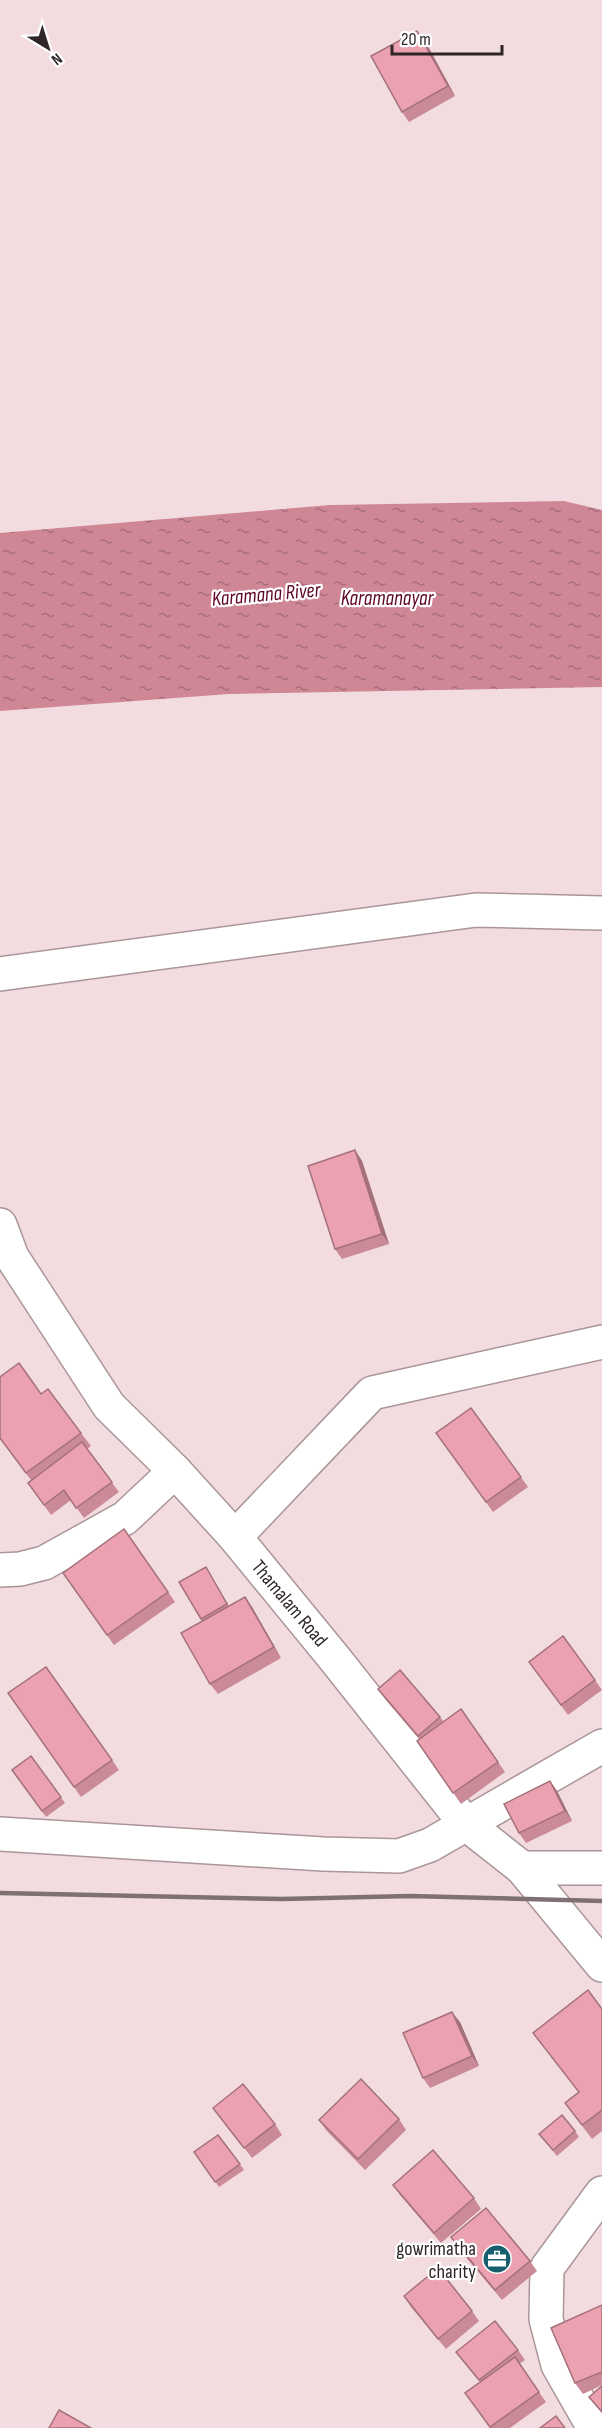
<svg xmlns="http://www.w3.org/2000/svg" width="602" height="2428" font-family="'Sofia Sans Condensed',sans-serif">
	<style>
		.water { fill: url(#water-ripples) }
		.lines { fill: none; stroke-linecap: round; stroke-linejoin: round }
		.minor-casing { stroke: #aa9598; stroke-width: 36 }
		.tertiary-casing { stroke: #aa9598; stroke-width: 36 }
		.minor { stroke: #fff; stroke-width: 33 }
		.tertiary { stroke: #fff; stroke-width: 33 }
		.rail { stroke: #7f7073; stroke-width: 4.5 }
		.wall { fill: #ca8a97 }
		.shaded-wall { fill: #a4717b }
		.building { fill: #eba1b0; stroke: #a4717b; stroke-width: 1.5 }
		.labels { text-anchor: middle; stroke-width: 4.5; stroke-linejoin: round; paint-order: stroke }
		.street-label { font-size: 20px; fill: #2e2527; stroke: #fff }
		.poi-label { font-size: 20px; fill: #2e2527; stroke: #fff; text-anchor: end }
		.water-label { font-size: 21px; font-style: italic; fill: #600729; stroke: #fff }
	</style>
	<defs>
		<pattern id="water-ripples" width="26" height="14" patternUnits="userSpaceOnUse" patternTransform="scale(1.5)"><rect width="26" height="14" fill="#cf8796"/><path d="M2 4q2-2 4 0t4 0M15 11q2-2 4 0t4 0" fill="none" stroke="#a86e7a"/></pattern>
	</defs>
	<rect width="100%" height="100%" fill="#f3dce0"/>
	<polygon class="water" points="564,501 602,510 602,687 229,694 0,711 0,533 330,505"/>
	<g class="lines">
		<g class="minor-casing">
			<g id="minor">
				<polyline points="0,974 476,910 602,913"/>
				<polyline points="235,1537 372,1393 602,1342"/>
				<polyline points="0,1570 20,1569 44,1563 125,1518 175,1471"/>
				<polyline points="0,1834 323,1854 399,1856 430,1845 602,1746"/>
				<polyline points="522,1868 602,1868"/>
			</g>
		</g>
		<g class="tertiary-casing">
			<g id="tertiary">
				<polyline points="0,1225 12,1257 109,1406 175,1471 235,1537 335,1659 465,1823 522,1868 602,1965"/>
				<polyline points="594,2428 558,2365 546,2319 547,2268 602,2193"/>
			</g>
		</g>
		<use href="#minor" class="minor"/>
		<use href="#tertiary" class="tertiary"/>
		<polyline class="rail" points="0,1893 282,1899 410,1896 602,1901"/>
	</g>
	<g class="wall">
		<polygon points="417,31 425,41 455,96 409,122 402,112"/>
		<polygon points="355,1150 362,1161 389,1244 342,1259 335,1249"/>
		<polygon points="41,1394 81,1433 91,1446 87,1449 119,1492 84,1518 71,1500 51,1515 28,1483 31,1480 0,1439"/>
		<polygon points="471,1408 528,1487 493,1512 436,1433"/>
		<polygon points="124,1529 175,1602 114,1645 63,1573"/>
		<polygon points="206,1567 229,1606 245,1597 252,1607 281,1658 218,1694 210,1684 202,1621 179,1582"/>
		<polygon points="529,1662 595,1680 602,1690 568,1715"/>
		<polygon points="46,1667 119,1770 81,1797 8,1693"/>
		<polygon points="378,1689 440,1717 444,1722 461,1709 505,1772 461,1804 417,1741 419,1739 385,1699"/>
		<polygon points="31,1756 65,1803 46,1817 12,1770"/>
		<polygon points="550,1781 557,1791 572,1821 526,1843 519,1833"/>
		<polygon points="602,2009 602,2131 592,2139 565,2103 579,2093 533,2033"/>
		<polygon points="460,2022 479,2066 430,2088 423,2078"/>
		<polygon points="213,2108 275,2124 282,2135 252,2158"/>
		<polygon points="399,2119 406,2130 365,2170 326,2130 319,2120"/>
		<polygon points="575,2131 579,2137 557,2156 539,2134"/>
		<polygon points="218,2135 244,2170 219,2187 194,2152"/>
		<polygon points="393,2185 474,2198 481,2209 441,2243 400,2195"/>
		<polygon points="451,2237 530,2261 537,2271 502,2300 458,2248"/>
		<polygon points="404,2296 472,2311 479,2321 446,2349 411,2307"/>
		<polygon points="602,2305 602,2385 583,2394 575,2383"/>
		<polygon points="518,2350 525,2360 519,2364 546,2402 510,2428 490,2428 465,2393 480,2382 456,2352"/>
	</g>
	<g class="shaded-wall">
		<polygon points="417,31 425,41 455,96 448,86"/>
		<polygon points="355,1150 362,1161 389,1244 382,1234"/>
		<polygon points="245,1597 252,1607 281,1658 274,1647"/>
		<polygon points="550,1781 557,1791 572,1821 565,1811"/>
		<polygon points="452,2012 460,2022 479,2066 472,2056"/>
	</g>
	<g class="building">
		<polygon points="417,31 448,86 402,112 371,56"/>
		<polygon points="355,1150 382,1234 335,1249 308,1166"/>
		<polygon points="19,1363 41,1394 48,1389 81,1433 26,1473 0,1438 0,1377"/>
		<polygon points="471,1408 521,1477 486,1502 436,1433"/>
		<polygon points="82,1442 112,1482 76,1508 64,1490 44,1505 28,1483"/>
		<polygon points="124,1529 168,1592 107,1635 63,1573"/>
		<polygon points="206,1567 227,1604 201,1619 179,1582"/>
		<polygon points="245,1597 274,1647 210,1684 181,1633"/>
		<polygon points="563,1636 595,1680 561,1705 529,1662"/>
		<polygon points="46,1667 112,1760 74,1787 8,1693"/>
		<polygon points="400,1670 440,1717 418,1736 378,1689"/>
		<polygon points="461,1709 498,1762 453,1793 417,1741"/>
		<polygon points="31,1756 61,1797 42,1811 12,1770"/>
		<polygon points="550,1781 565,1811 519,1833 504,1804"/>
		<polygon points="588,1990 602,2009 602,2110 582,2125 565,2103 579,2092 533,2033"/>
		<polygon points="452,2012 472,2056 423,2078 403,2033"/>
		<polygon points="361,2079 399,2119 358,2159 319,2120"/>
		<polygon points="243,2084 275,2124 244,2148 213,2108"/>
		<polygon points="562,2115 575,2131 553,2150 539,2134"/>
		<polygon points="218,2135 240,2164 215,2182 194,2152"/>
		<polygon points="433,2150 474,2198 434,2233 393,2185"/>
		<polygon points="486,2208 530,2261 495,2290 451,2237"/>
		<polygon points="438,2268 472,2311 438,2339 404,2296"/>
		<polygon points="602,2305 602,2372 575,2383 551,2328"/>
		<polygon points="495,2321 518,2350 479,2380 456,2352"/>
		<polygon points="515,2357 539,2392 490,2427 465,2393"/>
		<polygon points="602,2386 602,2412 589,2397"/>
		<polygon points="59,2410 91,2428 49,2428"/>
		<polygon points="556,2416 565,2428 540,2428"/>
	</g>
	<defs>
		<g id="office-disc" transform="scale(1.5)"><circle r="9.5" fill="#175f6f" stroke="#fff"/><path d="M-6-3h4V-5.5h4V-3h4V5H-6ZM-1-4.5V-3h2v-1.5ZM-6 0V1H6V0Z" fill="#fff"/></g>
	</defs>
	<g fill-rule="evenodd">
		<use href="#office-disc" x="497" y="2259"/>
	</g>
	<g class="labels">
		<g class="street-label">
			<text transform="translate(290 1603) rotate(50)" y="7">Thamalam Road</text>
		</g>
		<g class="poi-label">
			<text x="476" y="2255">gowrimatha<tspan x="476" dy="23">charity</tspan></text>
		</g>
		<g class="water-label">
			<text transform="translate(266 594) rotate(-5)" y="7">Karamana River</text>
			<text x="387" y="605">Karamanayar</text>
		</g>
	</g>
	<g transform="translate(48 48) rotate(142)" stroke="#ffffff" stroke-width="4.5" paint-order="stroke">
	<path d="M0-4.5L10 22L0 15L-10 22Z" fill="#2e2527"/>
	<text y="-9" font-size="16" font-weight="bold" text-anchor="middle" fill="#2e2527">N</text>
	</g>
	<path d="M392 45v9h110v-9" fill="none" stroke="#2e2527" stroke-width="3"/>
	<text x="401" y="45" font-size="18" fill="#2e2527" stroke="#ffffff" stroke-width="4.5" paint-order="stroke">20 m</text>
</svg>
